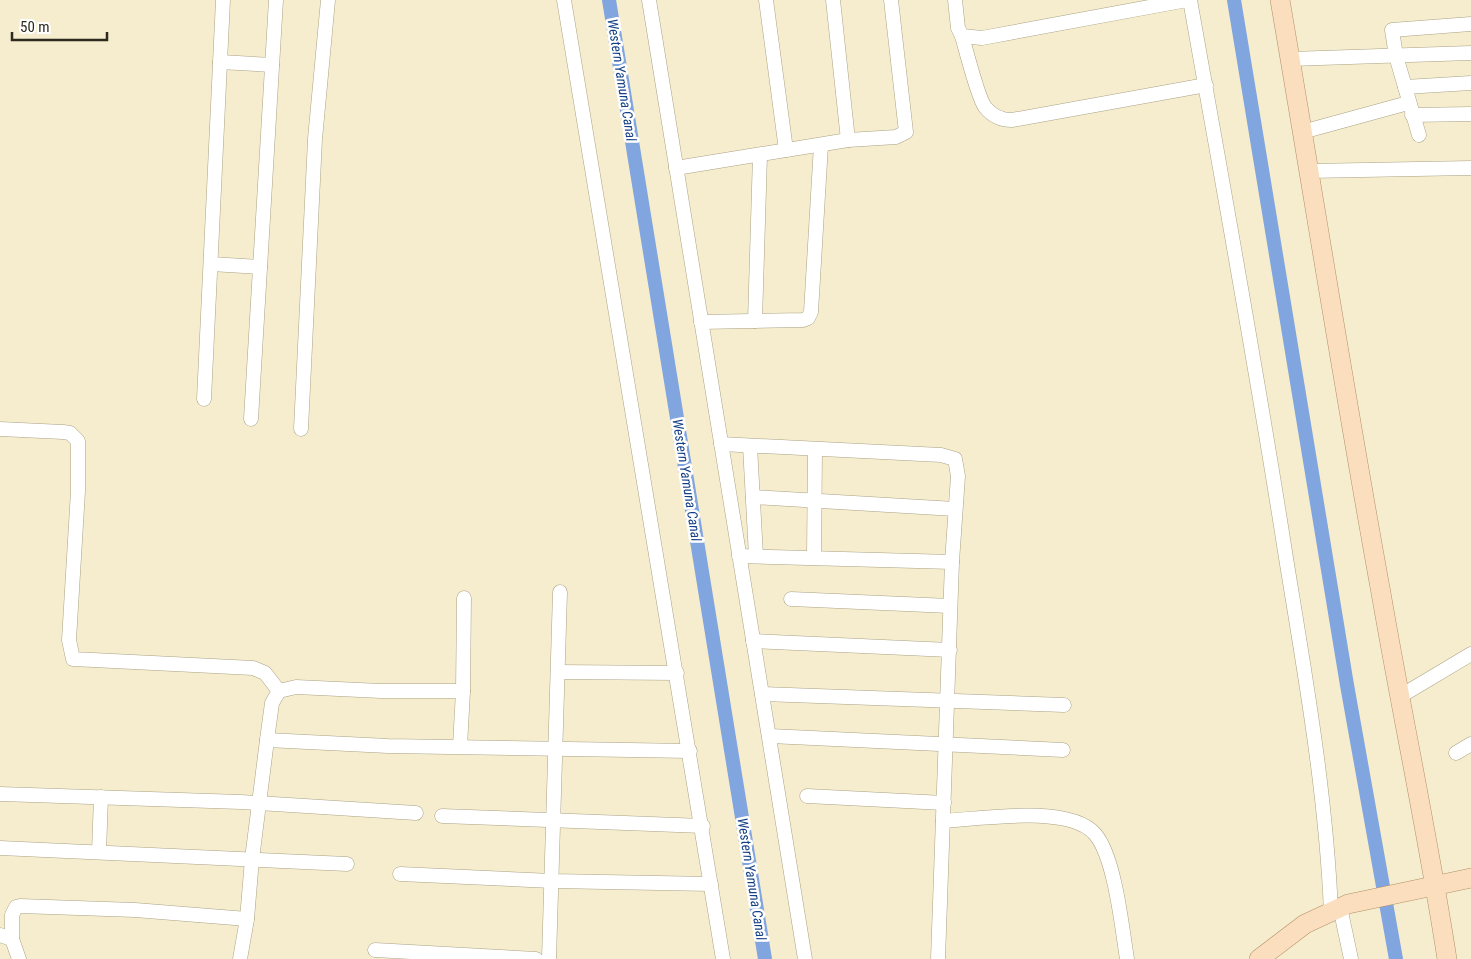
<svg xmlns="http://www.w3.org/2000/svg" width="1471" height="959" font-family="'Roboto Condensed',sans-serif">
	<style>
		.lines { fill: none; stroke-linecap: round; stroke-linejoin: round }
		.canal { stroke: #80a5df; stroke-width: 14 }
		.minor-casing { stroke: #aaa285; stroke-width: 15 }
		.major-casing { stroke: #b19068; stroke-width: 20 }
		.minor { stroke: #fff; stroke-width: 14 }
		.major { stroke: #fbdebd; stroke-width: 19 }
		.labels { text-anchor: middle; stroke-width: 5; stroke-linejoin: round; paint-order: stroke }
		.water-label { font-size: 14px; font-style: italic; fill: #144085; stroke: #fff }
	</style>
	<rect width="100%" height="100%" fill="#f6edce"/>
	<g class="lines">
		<g class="canal">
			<polyline points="609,0 765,959"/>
			<polyline points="1234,0 1347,685 1396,959"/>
		</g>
		<g class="minor-casing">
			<g id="minor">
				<polyline points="564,0 723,959"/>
				<polyline points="649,0 805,959"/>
				<polyline points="766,0 786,150"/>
				<polyline points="833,0 848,140 896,137 906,132 891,0"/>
				<polyline points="955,0 958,28 962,36 982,38 1187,0"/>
				<path d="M1190,0C1223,186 1257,371 1286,558C1305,675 1326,792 1331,912"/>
				<path d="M962,36C966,50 978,98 985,107C992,116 1001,120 1012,120L1206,85"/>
				<polyline points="1290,59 1471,53"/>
				<polyline points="220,62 272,65"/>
				<polyline points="1405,87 1471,83"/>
				<polyline points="1412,115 1471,114"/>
				<polyline points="1302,132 1408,103"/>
				<polyline points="1419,135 1396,56 1392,30 1471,24"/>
				<polyline points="676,168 848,140"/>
				<polyline points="1309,171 1471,168"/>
				<polyline points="211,264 260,267"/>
				<polyline points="755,321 760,155"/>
				<polyline points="701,322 803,320 808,318 811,312 821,145"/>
				<polyline points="204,399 223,0"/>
				<polyline points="251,419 276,0"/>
				<polyline points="0,429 63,432 70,433 78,441 78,491 69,640 73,659 253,668 265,673 279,691"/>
				<polyline points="301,429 315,139 328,0"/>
				<polyline points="721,444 941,455 955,459 958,476 952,562 938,959"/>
				<polyline points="750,446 756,556"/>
				<polyline points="753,497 955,509"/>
				<polyline points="739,556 952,562"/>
				<polyline points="814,557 815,449"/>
				<polyline points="791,599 950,606"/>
				<polyline points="753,641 950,650"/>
				<polyline points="558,672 677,673"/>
				<polyline points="762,694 1064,705"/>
				<polyline points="1399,697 1471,654"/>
				<polyline points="770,736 1063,750"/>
				<polyline points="267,740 388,746 690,751"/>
				<polyline points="460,746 463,691 464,598"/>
				<polyline points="1456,753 1471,744"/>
				<polyline points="0,794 241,802 416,813"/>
				<polyline points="807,796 944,803"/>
				<polyline points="442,816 703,826"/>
				<path d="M943,821C980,819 1069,804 1095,834C1115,857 1122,928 1127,959"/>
				<polyline points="0,848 347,864"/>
				<polyline points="99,852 101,797"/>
				<polyline points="400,874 552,881 711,884"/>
				<polyline points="1340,907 1351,959"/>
				<polyline points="0,935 12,939 19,959"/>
				<polyline points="12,939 12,915 16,907 20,906 135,910 247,919"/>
				<polyline points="375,950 536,959"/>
				<polyline points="240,959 247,919 252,859 267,740 272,703 279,691 296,687 381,691 463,691"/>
				<polyline points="549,959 560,592"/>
			</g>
		</g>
		<g class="major-casing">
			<g id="major">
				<path d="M1280,0C1314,198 1345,396 1381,593C1402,715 1428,836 1447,959"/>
				<polyline points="1259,959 1305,924 1348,904 1471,878"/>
			</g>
		</g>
		<use href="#minor" class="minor"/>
		<use href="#major" class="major"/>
	</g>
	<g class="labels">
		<g class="water-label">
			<text transform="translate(622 80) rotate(81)" y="5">Western Yamuna Canal</text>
			<text transform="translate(687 480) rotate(81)" y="5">Western Yamuna Canal</text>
			<text transform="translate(752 879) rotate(81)" y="5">Western Yamuna Canal</text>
		</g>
	</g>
	<path d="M12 32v8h95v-8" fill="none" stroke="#2c291d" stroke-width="2.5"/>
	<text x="20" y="32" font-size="15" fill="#2c291d" stroke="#ffffff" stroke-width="4" paint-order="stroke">50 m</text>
</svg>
